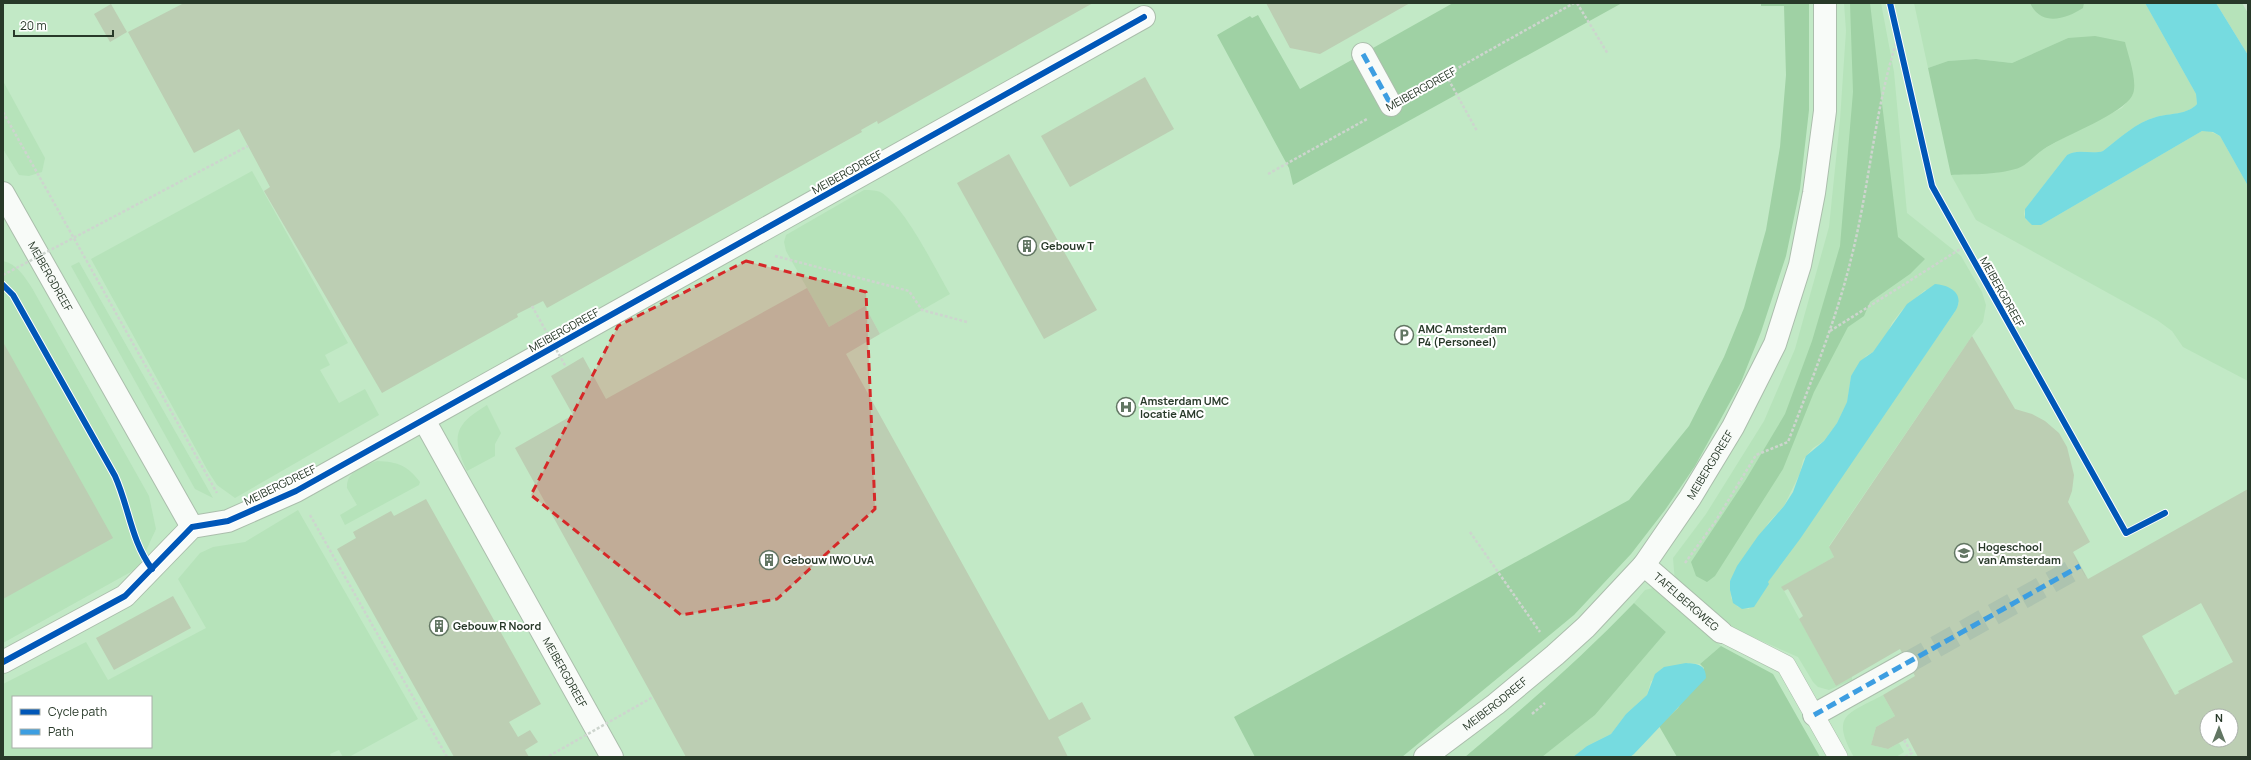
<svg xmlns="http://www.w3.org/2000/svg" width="2251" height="760" font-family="Manrope,sans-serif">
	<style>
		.built { fill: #c2e9c6; fill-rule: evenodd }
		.green { fill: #b6e3ba; fill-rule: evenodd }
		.forest { fill: #9fd1a4 }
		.water { fill: #76dbe0 }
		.building { fill: #bcceb3; fill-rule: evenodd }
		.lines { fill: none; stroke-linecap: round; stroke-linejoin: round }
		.street-tunnel { stroke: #adc3af; stroke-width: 22; stroke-dasharray: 22 11; stroke-linecap: butt }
		.lane-casing { stroke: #abbeac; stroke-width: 20 }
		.street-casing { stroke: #abbeac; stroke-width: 24 }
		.path { stroke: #cdd5ce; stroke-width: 2.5; stroke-dasharray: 3 2; stroke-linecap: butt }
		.lane { stroke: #f8fbf8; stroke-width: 19 }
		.street { stroke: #f8fbf8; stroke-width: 22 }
		.path-bridge { stroke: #cdd5ce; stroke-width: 2.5; stroke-dasharray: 3 2; stroke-linecap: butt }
		.quiet { stroke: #3d9ee1; stroke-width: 5; stroke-dasharray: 10 5; stroke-linecap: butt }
		.cycleway-casing { stroke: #fff; stroke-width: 8 }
		.cycleway { stroke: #0057b8; stroke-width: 6 }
		.marked { fill: #d62828; fill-opacity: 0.2; stroke: #d62828; stroke-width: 3; stroke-dasharray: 8 5; stroke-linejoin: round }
		.labels { text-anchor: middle; stroke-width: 4; stroke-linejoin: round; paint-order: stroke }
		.street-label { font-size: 11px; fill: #283929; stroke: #fff }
		.poi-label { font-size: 11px; font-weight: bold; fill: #283929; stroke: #fff; text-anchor: start }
	</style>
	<rect width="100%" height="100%" fill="#cee6d0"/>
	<path class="built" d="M3,3H2178L2248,118V757H3ZM13,697H151V747H13ZM2207,716H2231V740H2207Z"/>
	<g class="green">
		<path d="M1844,3H1881L1894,72L1907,213L1961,256L1982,292L1986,305L1983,322L1972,336L1829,546L1834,557L1782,587L1836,686L1852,676V680L1829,690L1818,687L1813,682L1798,657L1730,627L1675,582L1673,558L1706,514L1764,421L1795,349L1829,227L1840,120L1846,31ZM1925,290L1959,302L1956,310L1749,609L1738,607L1731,598L1730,581L1769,522L1784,506L1800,473L1803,460L1813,448L1824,441L1837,423L1847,403L1851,376L1866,356L1873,352L1887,334L1892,323L1902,310Z"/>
		<path d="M1914,3H2145L2196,94L2197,104C2187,115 2170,113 2156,117C2136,122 2119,139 2103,151C2091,155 2078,148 2067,155L2025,209L2024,214L2026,220L2041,225L2202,131H2209L2220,136L2248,186V381L2183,347L2172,331L2157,320L1976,220L1951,175L1994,173L2021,167L2037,153L2070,134L2122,108L2133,94L2068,38L2012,63L1976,59L1948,61L1928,68Z"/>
		<polygon points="2216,3 2242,3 2248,13 2248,55"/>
		<polygon points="3,81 45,158 42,172 29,176 19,175 3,149"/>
		<polygon points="252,171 348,343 325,355 330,365 320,370 339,403 365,389 379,415 235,498 217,485 208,471 91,259"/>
		<path d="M864,190C870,190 877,190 882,193C907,210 934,267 950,294L880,334L865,306L829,327L786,251L784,242L786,235Z"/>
		<path d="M3,261C17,264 24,276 32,288L149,496L156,529L138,568L3,643Z"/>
		<polygon points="79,262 213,498 195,489 71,266"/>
		<path d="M487,405L501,433L495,444V456L467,471C451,436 454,425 487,405Z"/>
		<path d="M377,461C398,462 407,465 420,482L419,485L345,525L340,515L357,505L347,488C346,471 364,466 377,461Z"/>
		<path d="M298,510L418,719L349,757H343L339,750L330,754L331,757H3V684L86,642L108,680L206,628L178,579L200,553L213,547L245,542ZM13,697H151V747H13Z"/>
		<polygon points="1653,588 1721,646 1700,664 1686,663 1651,681 1647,695 1626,714 1611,734 1587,746 1573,757 1542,757 1595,715 1666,632 1634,603 1645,590"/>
		<path d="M1883,695L1895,716L1876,727L1871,745L1888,749L1899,743L1904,752L1896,757H1854C1830,714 1848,714 1883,695Z"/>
	</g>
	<g class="forest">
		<polygon points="1453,3 1622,3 1293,185 1289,168 1217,35 1250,16 1252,18 1258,15 1300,89"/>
		<polygon points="1761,3 1809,3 1809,110 1800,189 1786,256 1761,332 1741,382 1695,466 1665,510 1631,554 1574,615 1402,757 1255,757 1234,717 1629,500 1689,426 1724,357 1744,308 1766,230 1780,147 1786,75 1784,6 1761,6"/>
		<polygon points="1850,3 1870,3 1898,237 1925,259 1910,274 1870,302 1864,316 1848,327 1814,392 1783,469 1715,576 1707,582 1696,576 1691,562 1745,481 1785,414 1812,341 1840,246 1853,92"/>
		<path d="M2030,3H2084L2083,8C2066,19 2041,27 2030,3Z"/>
		<path d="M2095,36L2125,42C2128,55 2139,84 2132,96C2123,113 2067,135 2047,147C2038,152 2030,162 2021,167C2002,175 1972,174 1951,175L1928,68L1948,61L1976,59L2012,63L2068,38Z"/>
		<path d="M1634,603L1666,632L1595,715L1542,757H1465C1524,708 1581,658 1634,603Z"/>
		<polygon points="1721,646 1773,674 1820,757 1677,757 1659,726 1678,708 1704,668 1700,664"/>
	</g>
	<g class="water">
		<path d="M2145,3H2216L2248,55V186L2220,136L2213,132L2202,131L2041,225H2032L2025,218V209L2067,155C2078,148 2091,155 2103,151C2119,139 2136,122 2156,117C2170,113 2187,115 2197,104L2196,94Z"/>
		<path d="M1935,284C1949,285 1965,293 1956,310L1800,539L1768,582L1769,584L1754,607L1742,609L1733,603L1730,590V581L1737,566L1758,536L1784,506L1793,492L1806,456L1824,441L1837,423L1847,402L1851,376L1860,361L1873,352L1907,304Z"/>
		<path d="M1686,663C1697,664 1706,664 1706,678L1634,754L1630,757H1573L1587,746L1611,734L1626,714L1647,695L1655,674L1664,667Z"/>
	</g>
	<g class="building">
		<polygon points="184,3 1093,3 878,124 877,121 861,130 862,132 547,308 543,301 517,314 518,317 382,393 264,191 270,187 239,129 194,153 128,32"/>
		<polygon points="1266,3 1410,3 1320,54 1290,48"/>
		<polygon points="111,4 127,32 110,42 94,14"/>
		<polygon points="1145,77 1174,129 1070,187 1041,136"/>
		<polygon points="1009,154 1097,310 1044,339 957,183"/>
		<polygon points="807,288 829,327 865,306 880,334 846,354 1049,720 1082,702 1091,719 1058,737 1068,757 686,757 653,697 515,448 573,415 551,376 583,357 606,399"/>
		<path d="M1972,336L2015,409L2032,414L2045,421L2059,433L2067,447L2074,475L2072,491L2068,502L2090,542L2073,552L2088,579L2248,489V757H1918L1908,738L1888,749L1871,745L1876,727L1895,716L1883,695L1915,676L1900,649L1836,686L1799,619L1803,616L1788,589L1784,591L1781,587L1834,557L1829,547ZM2201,603L2233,662L2178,691L2179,693L2175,695L2142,636ZM2207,716H2231V740H2207Z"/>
		<polygon points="3,342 113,538 3,599"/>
		<polygon points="426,499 541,704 509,722 518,737 530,730 538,742 525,750 529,757 454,757 337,549 356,538 353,532 391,511 394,516"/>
		<polygon points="173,596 191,628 114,670 96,638"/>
	</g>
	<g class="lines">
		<polyline class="street-tunnel" points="1907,663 2080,566"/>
		<g class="lane-casing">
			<polyline id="lane" points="1721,632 1786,665 1838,757"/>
		</g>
		<g class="street-casing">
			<g id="street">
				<polyline points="1363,54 1391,105"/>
				<path id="s1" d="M3,193L192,527"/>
				<path id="s2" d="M424,420L612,757"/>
				<path id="s3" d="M1644,565L1721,632"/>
				<polyline points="3,662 125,596 192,527 228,521 296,491 1144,17"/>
				<polyline points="1814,715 1907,663"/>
				<path id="s4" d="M1425,757L1496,704L1555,655L1586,627L1644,565L1690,498L1733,427L1775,344L1800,265L1814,193L1825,111V3"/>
			</g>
		</g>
		<g class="path">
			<polyline points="1577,3 1608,54"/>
			<polyline points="1446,75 1477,131"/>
			<polyline points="1415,92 1574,3"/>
			<polyline points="3,112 217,493"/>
			<polyline points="1268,174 1367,119"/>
			<polyline points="775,256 909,291 922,310 967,322"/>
			<polyline points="1830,331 1965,246"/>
			<polyline points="310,515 447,757"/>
			<polyline points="1470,532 1540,632"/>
			<path d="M1685,563L1715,522L1756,455L1788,442C1811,381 1836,321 1851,259C1870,185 1874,110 1898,37"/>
			<polyline points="1532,714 1545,703"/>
			<polyline points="1904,740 1912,753 1905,757"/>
			<polyline points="542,757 548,757"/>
		</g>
		<use href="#lane" class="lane"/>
		<use href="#street" class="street"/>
		<g class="path-bridge">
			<polyline points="3,275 248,146"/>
			<polyline points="532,306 566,367"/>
			<polyline points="549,756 653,697"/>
		</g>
		<g class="quiet">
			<polyline points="1363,54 1391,105"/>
			<polyline points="1814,715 2080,566"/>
		</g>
		<g class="cycleway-casing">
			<g id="cycleway">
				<polyline points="1890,3 1932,186 2126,533 2165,513"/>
				<path d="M3,285L13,295L115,476C129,507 131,541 152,569"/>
				<polyline points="3,662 125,596 192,527 228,521 296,491 1144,17"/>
			</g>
		</g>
		<use href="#cycleway" class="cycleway"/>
	</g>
	<path class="marked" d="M746,261L866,292L875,509L777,599L681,615L531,495L618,326Z"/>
	<defs>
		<g id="building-ring" transform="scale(1)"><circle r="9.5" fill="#fff" stroke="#627663" stroke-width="1.5"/><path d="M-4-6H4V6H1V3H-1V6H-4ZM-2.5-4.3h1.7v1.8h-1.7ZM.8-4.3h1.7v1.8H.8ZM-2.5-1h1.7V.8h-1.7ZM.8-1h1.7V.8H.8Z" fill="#627663"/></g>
		<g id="parking-ring" transform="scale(1)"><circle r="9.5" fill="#fff" stroke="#627663" stroke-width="1.5"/><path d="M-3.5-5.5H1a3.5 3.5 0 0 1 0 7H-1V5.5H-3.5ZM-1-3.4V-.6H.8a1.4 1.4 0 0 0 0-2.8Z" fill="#627663"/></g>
		<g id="hospital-ring" transform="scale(1)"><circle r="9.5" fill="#fff" stroke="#627663" stroke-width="1.5"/><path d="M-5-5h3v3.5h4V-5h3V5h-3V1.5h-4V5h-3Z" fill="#627663"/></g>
		<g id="school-ring" transform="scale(1)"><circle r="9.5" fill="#fff" stroke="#627663" stroke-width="1.5"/><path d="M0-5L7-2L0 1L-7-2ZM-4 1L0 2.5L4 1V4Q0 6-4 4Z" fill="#627663"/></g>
	</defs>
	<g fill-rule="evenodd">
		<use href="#building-ring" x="1027" y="246"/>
		<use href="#parking-ring" x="1404" y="335"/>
		<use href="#hospital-ring" x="1126" y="407"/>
		<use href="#school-ring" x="1964" y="553"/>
		<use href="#building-ring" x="769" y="560"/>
		<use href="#building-ring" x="439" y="626"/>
	</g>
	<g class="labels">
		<g class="street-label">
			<text transform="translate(1421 89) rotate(-29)" y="4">MEIBERGDREEF</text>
			<text transform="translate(847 172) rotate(-29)" y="4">MEIBERGDREEF</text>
			<text dy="4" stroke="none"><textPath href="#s1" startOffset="96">MEIBERGDREEF</textPath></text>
			<text transform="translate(2002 292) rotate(61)" y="4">MEIBERGDREEF</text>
			<text transform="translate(564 330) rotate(-29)" y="4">MEIBERGDREEF</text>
			<text dy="4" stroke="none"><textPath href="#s4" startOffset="412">MEIBERGDREEF</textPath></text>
			<text transform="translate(280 485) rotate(-26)" y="4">MEIBERGDREEF</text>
			<text dy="4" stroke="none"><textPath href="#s3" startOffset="56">TAFELBERGWEG</textPath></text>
			<text dy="4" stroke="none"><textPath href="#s2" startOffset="289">MEIBERGDREEF</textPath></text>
			<text dy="4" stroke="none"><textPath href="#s4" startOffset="88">MEIBERGDREEF</textPath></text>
		</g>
		<g class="poi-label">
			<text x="1041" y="250">Gebouw T</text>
			<text x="1418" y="333">AMC Amsterdam<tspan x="1418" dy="13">P4 (Personeel)</tspan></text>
			<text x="1140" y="405">Amsterdam UMC<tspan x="1140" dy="13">locatie AMC</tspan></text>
			<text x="1978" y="551">Hogeschool<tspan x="1978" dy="13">van Amsterdam</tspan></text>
			<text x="783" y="564">Gebouw IWO UvA</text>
			<text x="453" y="630">Gebouw R Noord</text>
		</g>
	</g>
	<rect width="2251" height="760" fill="none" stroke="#283929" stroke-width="8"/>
	<rect x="12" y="696" width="140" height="52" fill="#ffffff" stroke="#a9b0a9"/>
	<rect x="20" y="709" width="20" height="6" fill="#0057b8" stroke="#a9b0a9"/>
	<text x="48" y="716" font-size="12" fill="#283929">Cycle path</text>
	<rect x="20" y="729" width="20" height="6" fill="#3d9ee1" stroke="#a9b0a9"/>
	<text x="48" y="736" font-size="12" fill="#283929">Path</text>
	<g transform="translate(2219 728)"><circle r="19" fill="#ffffff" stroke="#a9b0a9"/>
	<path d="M0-3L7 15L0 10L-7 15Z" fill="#627663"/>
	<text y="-6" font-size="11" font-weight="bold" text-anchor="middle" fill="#283929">N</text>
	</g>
	<path d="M14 30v6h99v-6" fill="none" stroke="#283929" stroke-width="2"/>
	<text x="20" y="30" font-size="12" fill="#283929" stroke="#ffffff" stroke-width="3" paint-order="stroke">20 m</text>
</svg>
